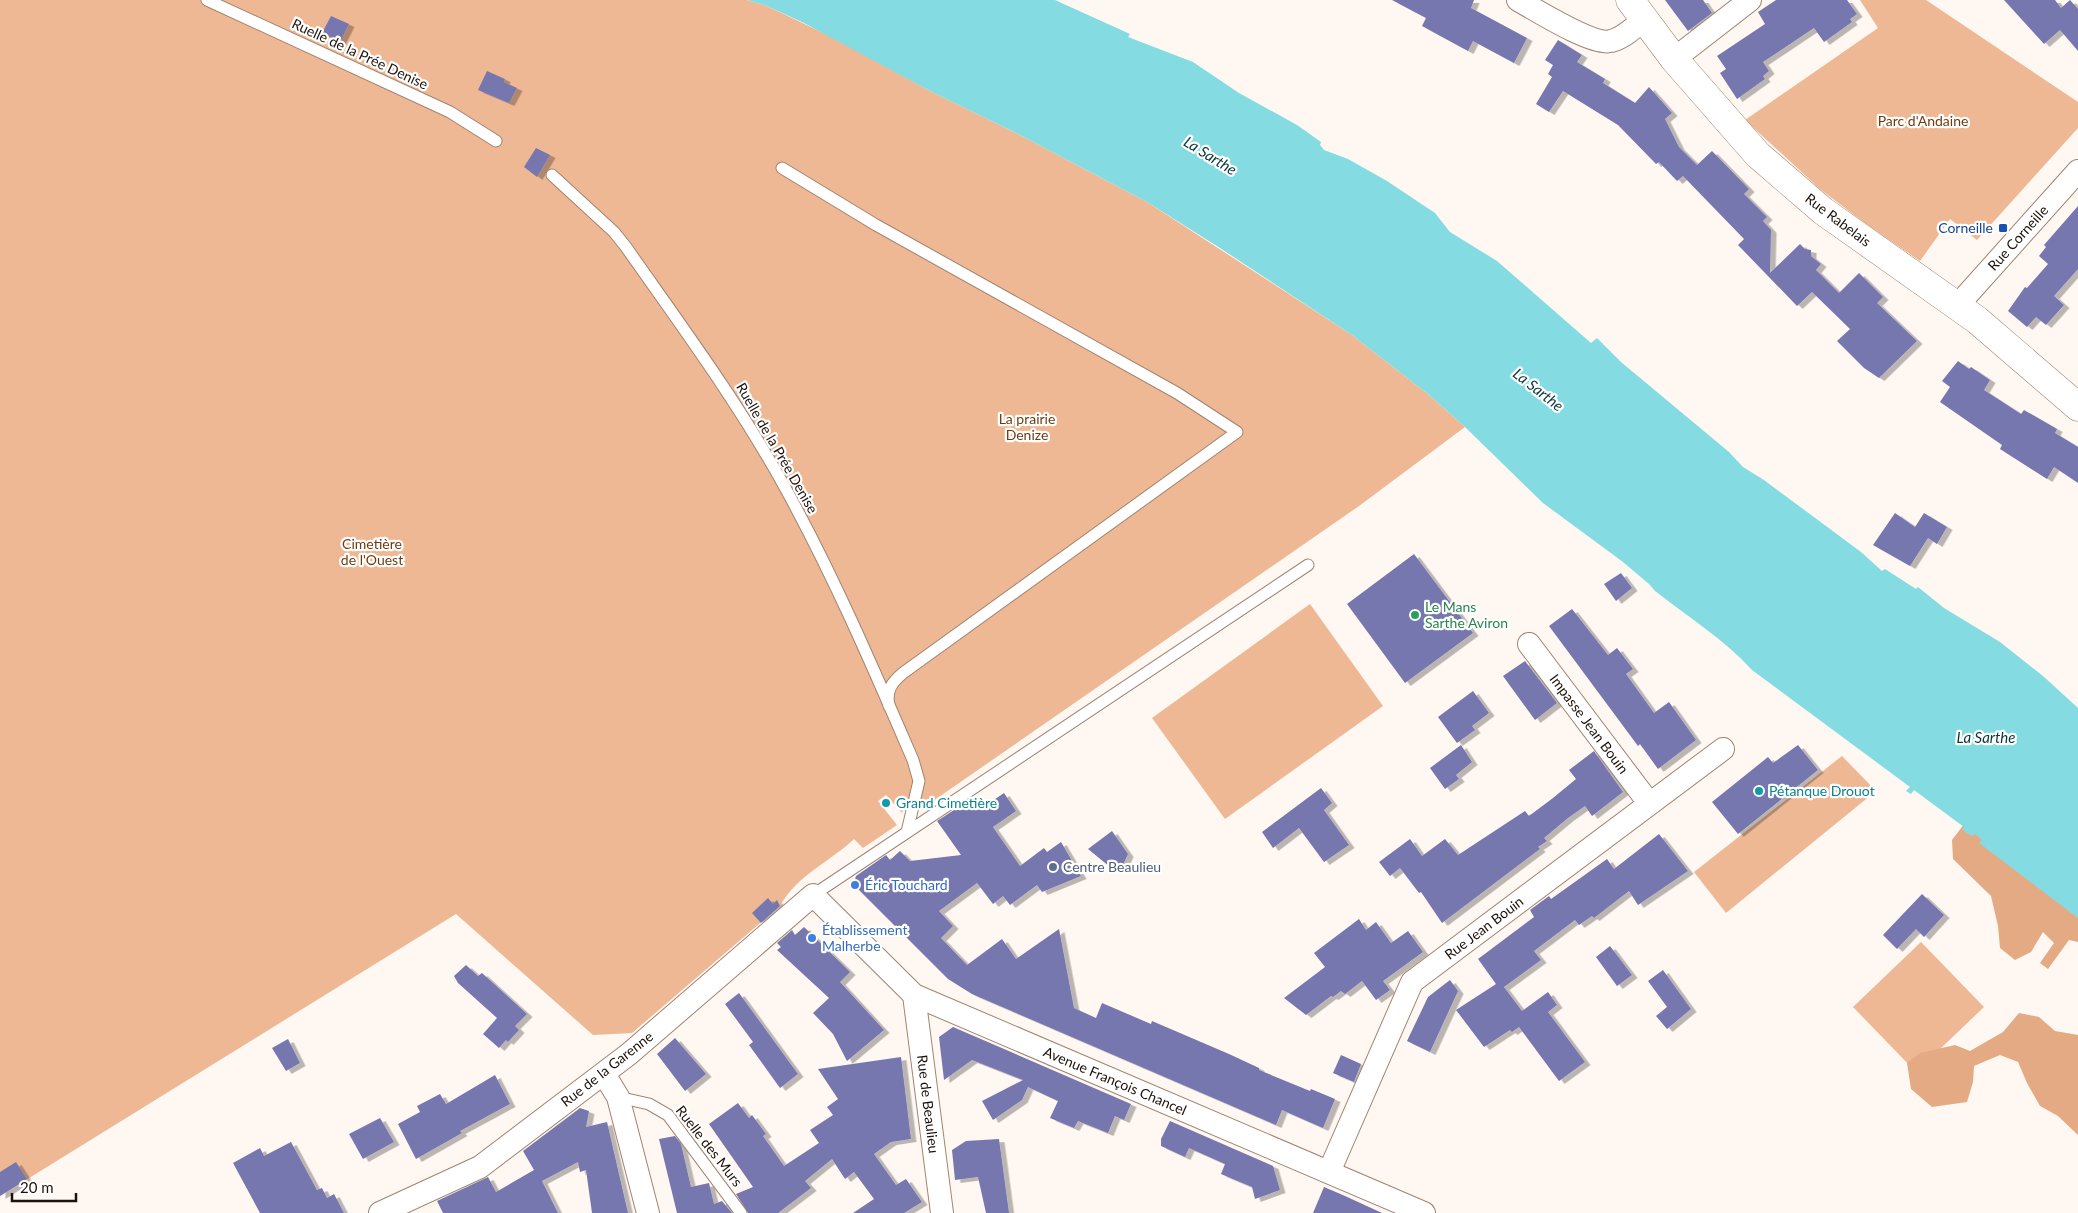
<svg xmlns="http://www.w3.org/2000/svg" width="2078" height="1213" font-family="Lato,sans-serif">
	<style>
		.green { fill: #efb894 }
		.forest { fill: #e3aa84 }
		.water { fill: #84dce2 }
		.building { fill: #7777af; filter: url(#shadow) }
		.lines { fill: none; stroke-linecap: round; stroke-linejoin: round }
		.service-casing { stroke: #a2836f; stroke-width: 13 }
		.minor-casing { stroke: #a2836f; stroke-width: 24 }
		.tertiary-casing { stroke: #a2836f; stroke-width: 29 }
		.service { stroke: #fff; stroke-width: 11 }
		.minor { stroke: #fff; stroke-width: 22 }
		.tertiary { stroke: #fff; stroke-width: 28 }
		.transit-dot { fill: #1a4fb4; stroke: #fff; stroke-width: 2 }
		.leisure-dot { fill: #2e9e5b; stroke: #fff; stroke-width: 2 }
		.culture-dot { fill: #0f9aa8; stroke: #fff; stroke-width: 2 }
		.service-dot { fill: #5c6f8a; stroke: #fff; stroke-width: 2 }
		.shop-dot { fill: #3f7fe0; stroke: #fff; stroke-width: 2 }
		.labels { text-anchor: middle; stroke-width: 4.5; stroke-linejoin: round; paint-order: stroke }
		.street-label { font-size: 14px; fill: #1d120a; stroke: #fff }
		.park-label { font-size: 14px; fill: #703b0f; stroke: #fff }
		.transit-label { font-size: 14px; fill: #164399; stroke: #fff; text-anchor: end }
		.leisure-label { font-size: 14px; fill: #27864d; stroke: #fff; text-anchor: start }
		.culture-label { font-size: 14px; fill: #0d838f; stroke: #fff; text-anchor: start }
		.service-label { font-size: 14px; fill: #4e5e75; stroke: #fff; text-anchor: start }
		.shop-label { font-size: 14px; fill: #366cbe; stroke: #fff; text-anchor: start }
		.water-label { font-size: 15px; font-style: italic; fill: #0b373a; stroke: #fff }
	</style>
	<defs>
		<filter id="shadow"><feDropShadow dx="5.5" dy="3" stdDeviation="0" flood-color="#0004"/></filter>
	</defs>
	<rect width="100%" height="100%" fill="#fef7f2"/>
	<g class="green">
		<path d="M0,0H747L767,6L842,42L928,90L1018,134L1147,202L1352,335L1429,395L1465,427L1359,506L923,808L904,806L902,813L886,795L878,801L897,825L863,848L854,839C830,862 797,875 780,906L632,1033L593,1035L456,914L0,1196Z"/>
		<polygon points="1860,0 1926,0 2078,102 2078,128 1977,240 1950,219 1920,261 1866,224 1820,189 1745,120 1878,28"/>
		<polygon points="1310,604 1383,706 1225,819 1152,718"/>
		<polygon points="1842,756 1876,791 1726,913 1694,872"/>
		<polygon points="1921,942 1984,1007 1916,1072 1853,1007"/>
	</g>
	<g class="forest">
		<polygon points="1968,819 2078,900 2078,942 2069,940 2048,969 2040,963 2054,943 2043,932 2031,952 2015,960 2000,948 1998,926 1991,896 1953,859 1952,840"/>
		<polygon points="2019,1013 2039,1017 2055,1031 2078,1035 2078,1135 2058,1116 2040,1106 2027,1083 2018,1062 2000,1055 1974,1066 1973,1082 1967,1102 1932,1107 1911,1089 1907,1063 1920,1053 1955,1045 1970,1051 2003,1032"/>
	</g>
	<path class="water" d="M747,0H1055L1130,34L1128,37L1193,62L1239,93L1297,125L1321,142L1320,145L1324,150L1348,159L1387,181L1435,213L1450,232L1497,261L1591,343L1597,338L1621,362L1729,452L1743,467L1764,480L1861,552L1882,571L1885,569L1916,589L1918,587L1944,608L2000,642L2043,676L2078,708V918L1979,843L1982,840L1975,834L1972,836L1962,830L1964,827L1914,790L1911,794L1906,791L1910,787L1752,670C1724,639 1688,617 1655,591L1649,584L1623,562L1543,503L1465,427L1429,395L1352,335L1220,248L1147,202L1018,134L928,90L804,23L767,6Z"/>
	<g class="building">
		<polygon points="1392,0 1474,0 1471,8 1527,38 1514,63 1473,41 1468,51 1422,26 1426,18"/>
		<polygon points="1665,0 1703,0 1712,13 1688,31"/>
		<polygon points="1776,0 1847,0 1857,14 1850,19 1852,22 1824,42 1814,28 1763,62 1769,71 1763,76 1765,79 1737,99 1720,73 1726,69 1717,56 1765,24 1758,12"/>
		<polygon points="2004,0 2055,0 2061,8 2070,0 2078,9 2078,51 2060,30 2044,44"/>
		<polygon points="331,16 349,24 340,42 322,33"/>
		<polygon points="1558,40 1582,55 1577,62 1605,79 1603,83 1635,103 1649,87 1672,113 1665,119 1679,147 1697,165 1712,151 1749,189 1744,194 1767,217 1763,221 1771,230 1770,273 1800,244 1805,249 1811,250 1811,256 1821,264 1816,270 1839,293 1859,273 1883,297 1877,303 1917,341 1879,378 1864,368 1837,341 1850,329 1812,292 1797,306 1738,245 1744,239 1683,176 1677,181 1659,162 1656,164 1618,125 1563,91 1549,112 1536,104 1552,77 1548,74 1553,65 1545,60"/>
		<polygon points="487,71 505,79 504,82 517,88 509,103 478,90"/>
		<polygon points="536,148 550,155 537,177 524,167"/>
		<polygon points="2078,206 2078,269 2054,296 2064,305 2046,325 2036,317 2027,327 2008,311 2025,287 2027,288 2048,264 2039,256 2046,247 2044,245"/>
		<polygon points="1958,361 1969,369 1971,367 1990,380 1984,390 2021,414 2024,410 2057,429 2055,433 2078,447 2078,483 2054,467 2047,479 2000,449 2002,445 1940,402 1950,387 1942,381"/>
		<polygon points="1895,513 1915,527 1924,513 1947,527 1937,544 1928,538 1910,566 1873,545"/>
		<polygon points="1414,554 1473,633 1405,683 1347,604"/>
		<polygon points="1621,573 1632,588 1616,601 1604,584"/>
		<polygon points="1572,609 1608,655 1617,648 1633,669 1626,674 1654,713 1669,702 1696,740 1658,769 1640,744 1638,746 1549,626"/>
		<polygon points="1525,661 1557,703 1535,720 1503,676"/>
		<polygon points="1473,691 1489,713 1472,726 1475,730 1457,743 1438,717"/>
		<polygon points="1461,745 1472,762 1456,775 1459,779 1445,789 1430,768"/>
		<polygon points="1798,745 1818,770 1738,834 1712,802 1768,757 1773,763"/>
		<polygon points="1594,751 1623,792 1592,816 1585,806 1568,818 1544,838 1547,841 1538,847 1540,849 1442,923 1421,892 1419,893 1400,868 1390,876 1379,862 1410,839 1422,856 1445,839 1458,855 1525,811 1529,816 1553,798 1576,779 1569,770"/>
		<polygon points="1321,788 1332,803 1324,810 1349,845 1324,862 1299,828 1273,848 1262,832"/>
		<polygon points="1004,793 1016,811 993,827 1020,866 1044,848 1047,852 1061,842 1081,876 1042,892 1037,885 1010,905 1003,896 993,904 977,883 939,911 953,926 941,938 967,965 1002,939 1016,959 1059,929 1074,1008 1096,1018 1102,1003 1151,1024 1152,1021 1229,1054 1259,1068 1259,1070 1310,1091 1311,1089 1335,1099 1323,1128 1282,1110 1276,1125 972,994 948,979 856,887 854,883 856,876 886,855 890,860 900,851 910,861 961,855 937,821 971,799 979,810"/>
		<polygon points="1112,831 1128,854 1123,865 1116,868 1110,867 1088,849"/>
		<polygon points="1659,834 1688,871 1638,905 1629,891 1594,918 1592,916 1579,925 1575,920 1534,951 1541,960 1504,987 1522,1011 1548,992 1557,1005 1548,1012 1585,1062 1559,1081 1519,1027 1512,1032 1510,1030 1484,1047 1456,1010 1496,984 1478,959 1534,917 1530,910 1549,896 1551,899 1607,859 1614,869"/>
		<polygon points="1922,894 1944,915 1924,937 1916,929 1897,949 1883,935"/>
		<polygon points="768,898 773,904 777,900 780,906 761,923 752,913"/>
		<polygon points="1359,919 1366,930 1376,922 1391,943 1408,931 1423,952 1383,981 1390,990 1376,1000 1362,981 1345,994 1341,991 1333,997 1331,996 1306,1015 1284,998 1325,967 1314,953"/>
		<polygon points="804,927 850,972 840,982 884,1030 847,1061 833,1034 813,1013 829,998 777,950 781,947 777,943 792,930 795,935"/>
		<polygon points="1610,946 1632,975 1617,986 1596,957"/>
		<polygon points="466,965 478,976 482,973 527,1014 515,1026 519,1030 508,1042 506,1040 499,1048 483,1034 497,1018 458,983 454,976"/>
		<polygon points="1663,970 1691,1009 1667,1029 1656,1016 1667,1007 1648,981"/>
		<polygon points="1450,980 1458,991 1430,1052 1407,1041 1428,997"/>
		<polygon points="739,993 798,1074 780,1088 749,1045 753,1042 725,1004"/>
		<polygon points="953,1027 1131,1104 1124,1120 1115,1116 1108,1133 1078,1121 1074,1128 1050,1118 1058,1101 1028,1087 1022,1100 993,1120 982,1101 1023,1080 972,1060 944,1080 939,1037"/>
		<polygon points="675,1038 706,1074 685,1091 657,1054"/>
		<polygon points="288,1039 300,1063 286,1071 272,1048"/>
		<polygon points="1341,1055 1361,1064 1354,1082 1333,1073"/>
		<polygon points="901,1057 911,1139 891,1142 874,1154 896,1185 906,1179 922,1202 904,1213 853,1213 874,1199 854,1172 845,1179 832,1159 805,1181 811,1188 778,1213 748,1213 736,1194 753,1187 709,1124 738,1103 749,1118 752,1115 766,1134 763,1136 784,1166 819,1143 810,1130 833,1115 827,1107 838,1099 818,1069"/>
		<polygon points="495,1075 510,1104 460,1131 462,1133 416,1159 398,1124 420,1112 417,1106 440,1094 446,1104"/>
		<polygon points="580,1108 589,1111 586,1127 607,1122 628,1213 592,1213 586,1170 580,1172 578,1162 542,1181 558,1213 443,1213 437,1201 488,1177 496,1192 534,1170 523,1151"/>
		<polygon points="380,1118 394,1142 363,1159 349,1134"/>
		<polygon points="1170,1121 1273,1166 1280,1190 1255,1199 1252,1187 1221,1174 1225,1164 1189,1148 1185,1157 1161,1146 1161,1139"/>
		<polygon points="675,1136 681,1144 691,1187 709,1183 714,1204 722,1201 732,1213 677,1213 659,1139"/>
		<polygon points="999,1139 1009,1213 986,1213 978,1177 955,1180 952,1150 966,1141"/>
		<polygon points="291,1142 317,1190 322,1188 327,1198 334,1194 344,1213 260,1213 233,1163 260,1148 264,1156"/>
		<polygon points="16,1162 27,1179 0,1196 0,1172"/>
		<polygon points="1324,1187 1345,1196 1382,1213 1313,1213"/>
	</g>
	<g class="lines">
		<g class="service-casing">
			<g id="service">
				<polyline points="207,0 450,112 496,141"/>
				<path d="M782,168L876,225L1177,393L1237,432L903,673C891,683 886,691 889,706"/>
				<path d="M552,175L614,232L626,247C682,327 741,406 788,493C835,579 874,670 913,760L919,781L907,832"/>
				<polyline points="813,895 1308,565"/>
				<polyline points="618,1097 649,1104 668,1115 741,1213"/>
			</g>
		</g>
		<g class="minor-casing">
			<g id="minor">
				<path d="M1518,0C1536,10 1593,46 1611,41C1623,38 1634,28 1643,20"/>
				<polyline points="1674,59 1750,0"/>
				<polyline points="1957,306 2078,171"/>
				<polyline points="1529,644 1649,803"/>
				<polyline points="914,995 942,1213"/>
				<polyline points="604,1074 618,1097 648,1213"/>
				<polyline points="1329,1172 1412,982 1723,749"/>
				<polyline points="380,1213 480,1167 629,1054 813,895 914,995 1424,1213"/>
			</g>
		</g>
		<g class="tertiary-casing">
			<polyline id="tertiary" points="1630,0 1674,59 1758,155 1823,211 1977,320 2078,407"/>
		</g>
		<use href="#service" class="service"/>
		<use href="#minor" class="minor"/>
		<use href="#tertiary" class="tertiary"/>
	</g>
	<rect class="transit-dot" x="1998" y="223" width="10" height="10" rx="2.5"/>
	<circle class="leisure-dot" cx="1415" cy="615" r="5"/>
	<g class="culture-dot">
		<circle cx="1759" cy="791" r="5"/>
		<circle cx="886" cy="803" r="5"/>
	</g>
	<circle class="service-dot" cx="1053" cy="867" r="5"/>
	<g class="shop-dot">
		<circle cx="855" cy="885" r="5"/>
		<circle cx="812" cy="938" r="5"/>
	</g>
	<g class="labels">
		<g class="street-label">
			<text transform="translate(360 54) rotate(25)" y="5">Ruelle de la Prée Denise</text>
			<text transform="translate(1838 220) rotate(37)" y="5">Rue Rabelais</text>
			<text transform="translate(2018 238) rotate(-48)" y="5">Rue Corneille</text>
			<text transform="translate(777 448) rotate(60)" y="5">Ruelle de la Prée Denise</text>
			<text transform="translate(1589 724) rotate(53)" y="5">Impasse Jean Bouin</text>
			<text transform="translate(1484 928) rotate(-37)" y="5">Rue Jean Bouin</text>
			<text transform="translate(607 1069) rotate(-38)" y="5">Rue de la Garenne</text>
			<text transform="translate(1115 1081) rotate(23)" y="5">Avenue François Chancel</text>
			<text transform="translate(928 1104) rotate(83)" y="5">Rue de Beaulieu</text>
			<text transform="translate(709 1146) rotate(52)" y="5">Ruelle des Murs</text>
		</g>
		<g class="park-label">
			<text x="1923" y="126">Parc d'Andaine</text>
			<text x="1027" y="424">La prairie<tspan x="1027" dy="16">Denize</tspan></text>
			<text x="372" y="549">Cimetière<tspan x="372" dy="16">de l'Ouest</tspan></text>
		</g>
		<g class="transit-label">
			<text x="1993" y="233">Corneille</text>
		</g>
		<g class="leisure-label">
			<text x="1425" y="612">Le Mans<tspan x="1425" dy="16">Sarthe Aviron</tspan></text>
		</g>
		<g class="culture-label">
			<text x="1769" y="796">Pétanque Drouot</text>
			<text x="896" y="808">Grand Cimetière</text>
		</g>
		<g class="service-label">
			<text x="1063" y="872">Centre Beaulieu</text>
		</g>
		<g class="shop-label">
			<text x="865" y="890">Éric Touchard</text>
			<text x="822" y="935">Établissement<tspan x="822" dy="16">Malherbe</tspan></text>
		</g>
		<g class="water-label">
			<text transform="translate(1210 156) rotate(32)" y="5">La Sarthe</text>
			<text transform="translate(1538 390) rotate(38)" y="5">La Sarthe</text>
			<text x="1986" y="743">La Sarthe</text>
		</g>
	</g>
	<path d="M12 1193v8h64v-8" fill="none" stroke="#1d120a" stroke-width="2.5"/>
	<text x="20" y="1193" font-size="15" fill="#1d120a" stroke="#ffffff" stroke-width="4" paint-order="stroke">20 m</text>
</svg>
